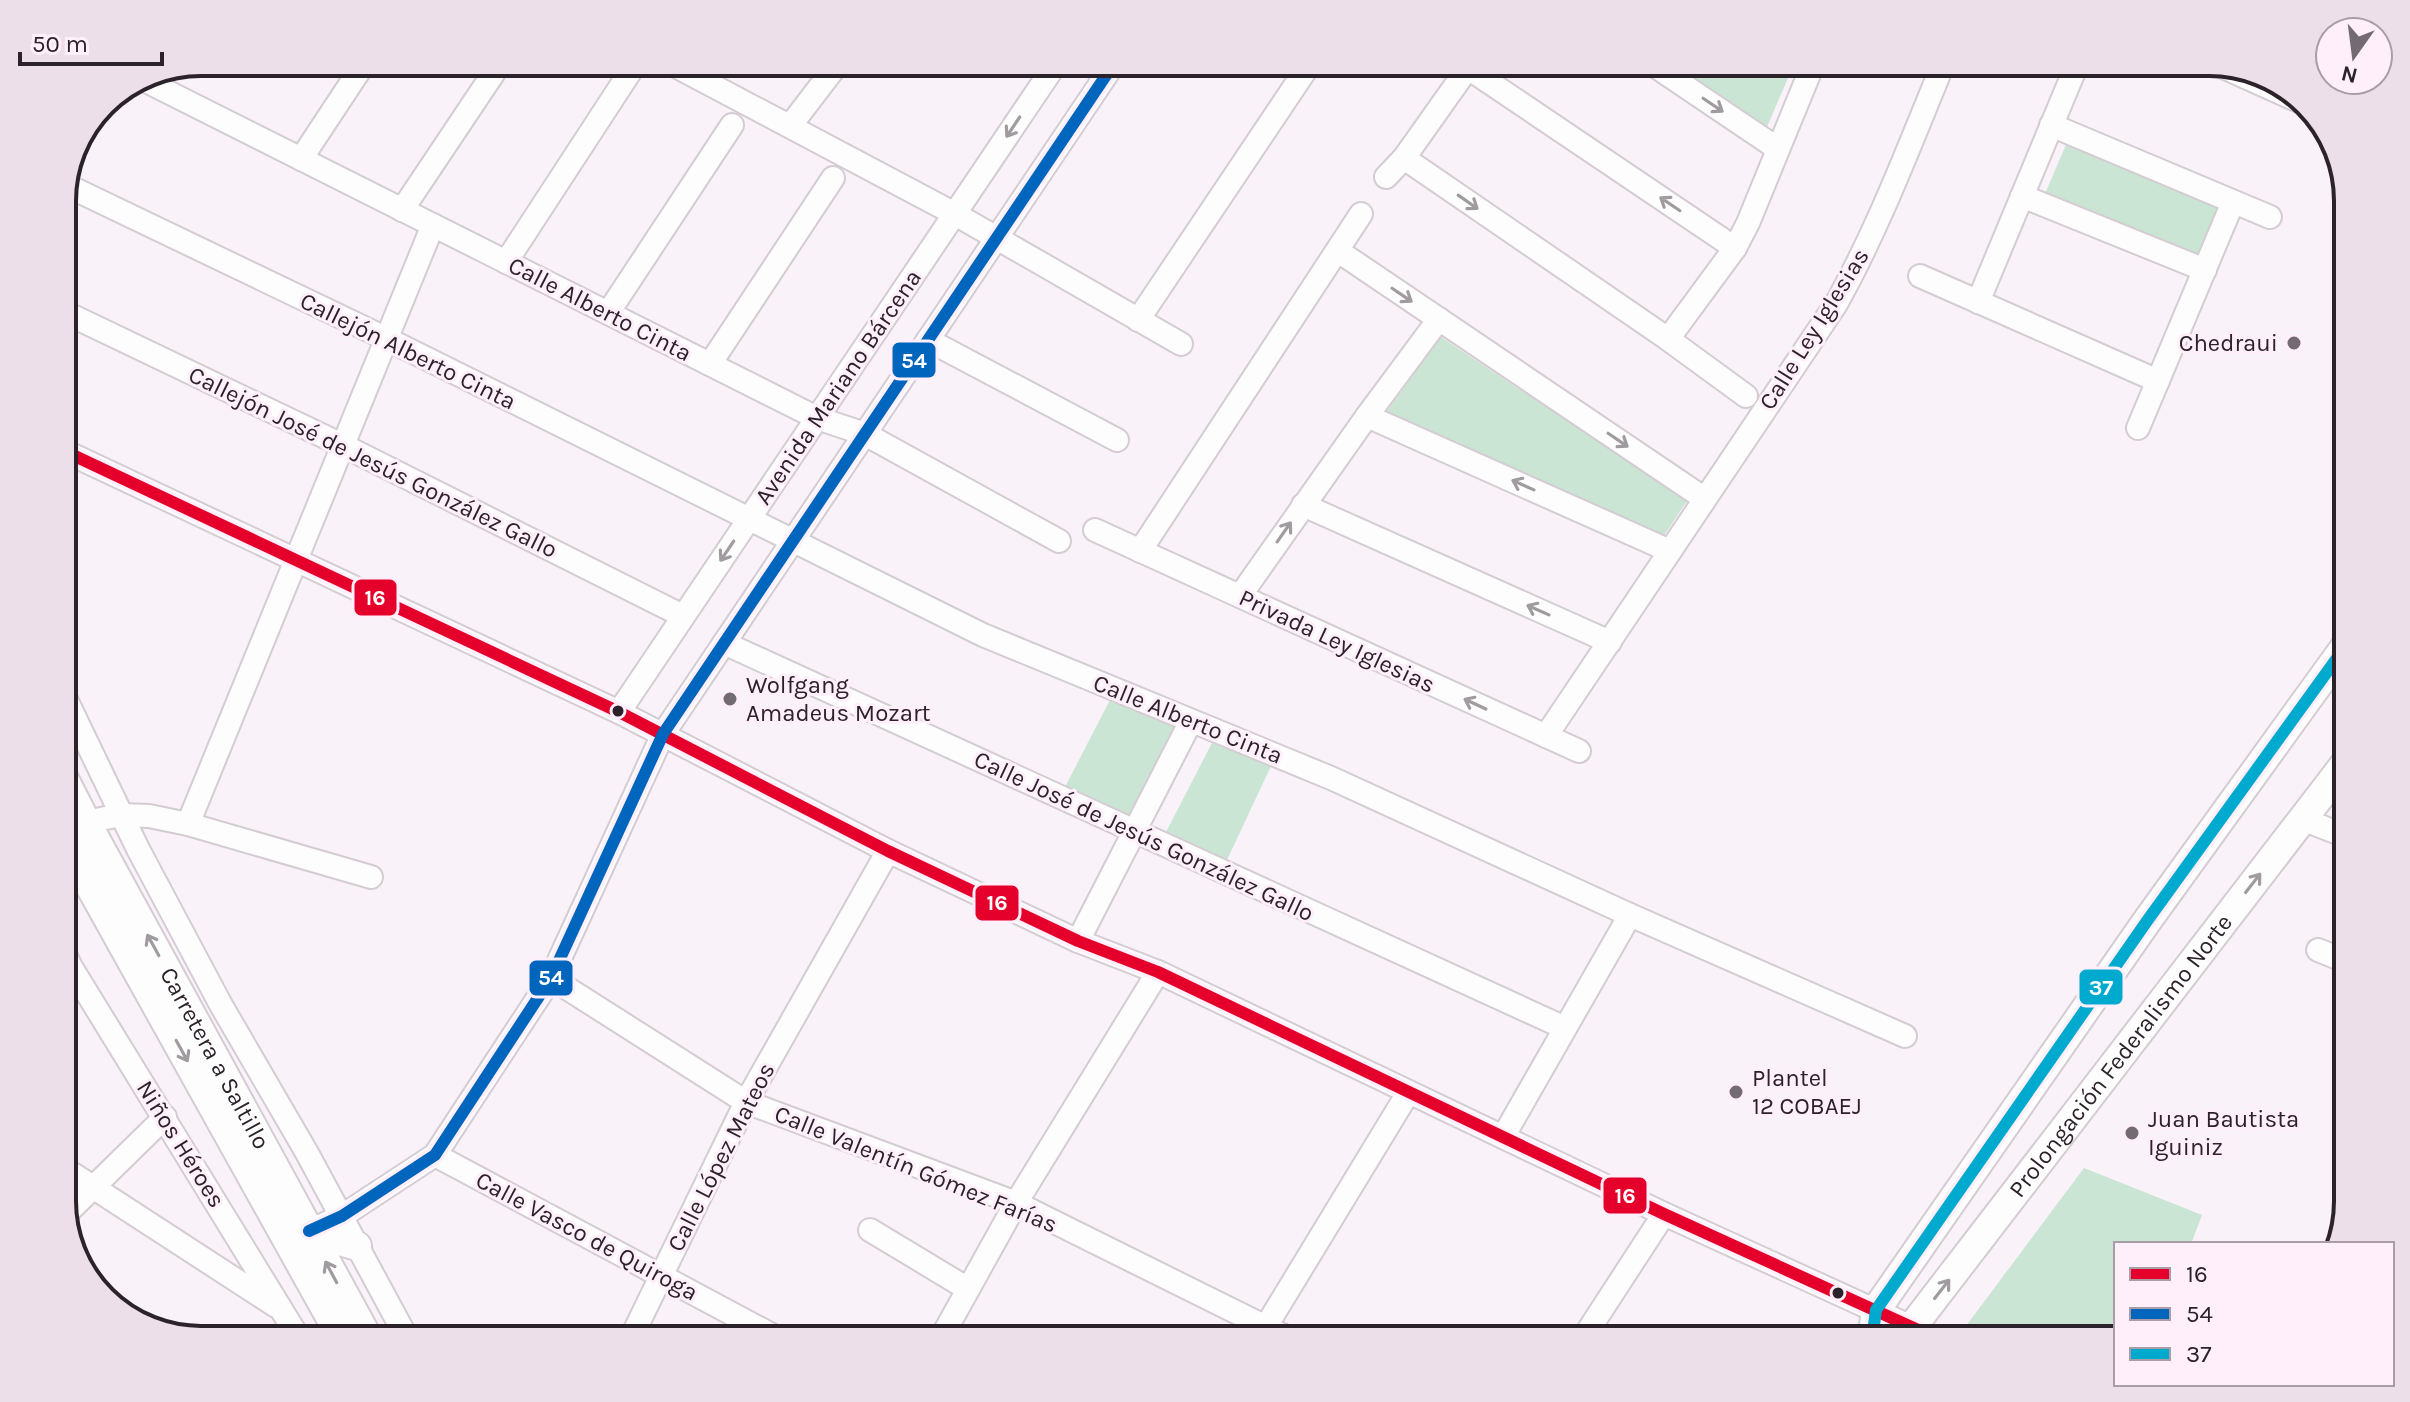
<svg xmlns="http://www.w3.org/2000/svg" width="2410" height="1402" font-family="Karla,sans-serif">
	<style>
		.green { fill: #cae5d4 }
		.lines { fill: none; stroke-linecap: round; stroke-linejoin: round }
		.minor-casing { stroke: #d4ccd2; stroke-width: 26 }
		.major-casing { stroke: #d4ccd2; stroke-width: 32 }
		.minor { stroke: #fefdfe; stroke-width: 22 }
		.major { stroke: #fefdfe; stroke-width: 28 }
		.bus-1-casing { stroke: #feeffa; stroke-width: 18 }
		.bus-2-casing { stroke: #feeffa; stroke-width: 18 }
		.bus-3-casing { stroke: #feeffa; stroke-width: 18 }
		.bus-1 { stroke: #e4002b; stroke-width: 12 }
		.bus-2 { stroke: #0065bd; stroke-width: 12 }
		.bus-3 { stroke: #00a9ce; stroke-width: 12 }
		.oneway { stroke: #a09b9f }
		.poi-dot { fill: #746b72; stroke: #feeffa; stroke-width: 3 }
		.bus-dot { fill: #2c232a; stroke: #feeffa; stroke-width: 3 }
		.labels { text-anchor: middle; stroke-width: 6; stroke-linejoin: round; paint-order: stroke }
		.street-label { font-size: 24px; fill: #2c232a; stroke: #feeffa }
		.poi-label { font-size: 24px; fill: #2c232a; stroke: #feeffa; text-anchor: start }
		.rim { fill: none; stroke: #2c232a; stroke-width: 4 }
		.line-badge { stroke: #feeffa; stroke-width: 3 }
		.badge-label { font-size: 22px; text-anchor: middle; font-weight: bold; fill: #fff }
	</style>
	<rect width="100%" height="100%" fill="#faf2f9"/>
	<g class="green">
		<polygon points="1664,62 1795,62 1766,129"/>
		<polygon points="2068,140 2223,204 2199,260 2044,196"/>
		<polygon points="1441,337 1687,501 1663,537 1385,414"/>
		<polygon points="1110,700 1176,727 1129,819 1064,789"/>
		<polygon points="1212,743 1271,766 1226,862 1165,834"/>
		<polygon points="2084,1168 2202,1215 2191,1244 2116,1244 2116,1340 1973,1340 1960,1334"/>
	</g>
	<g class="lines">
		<g class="minor-casing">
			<g id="minor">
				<polyline points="668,62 955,214 1181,344"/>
				<polyline points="1649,62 1778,149"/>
				<polyline points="2214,63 2301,102"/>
				<polyline points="1468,68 1735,248"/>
				<polyline points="140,78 817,418 865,434 1059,541"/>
				<polyline points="2051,125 2270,217"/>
				<polyline points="790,126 839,62"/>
				<polyline points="1404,158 1668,339 1746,396"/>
				<polyline points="301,159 365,62"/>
				<polyline points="1386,177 1404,158 1472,62"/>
				<polyline points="66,185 387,339 983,635 1331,778 1630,915 1905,1036"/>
				<polyline points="2022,196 2205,270"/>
				<polyline points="402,210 501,62"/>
				<polyline points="1338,251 1705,499"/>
				<polyline points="506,262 630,72"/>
				<polyline points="1920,276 2158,381"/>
				<polyline points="1978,302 2078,62"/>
				<polyline points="62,311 344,446 683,616"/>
				<polyline points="608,313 732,125"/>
				<polyline points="1138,320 1311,62"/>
				<polyline points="1668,339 1735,248 1748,223 1814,62"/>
				<polyline points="928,340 1117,440"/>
				<polyline points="710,364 833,178"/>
				<polyline points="1367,416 1670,551"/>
				<polyline points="2138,428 2233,202"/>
				<polyline points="62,450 619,712 888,851 1078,941 1158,972 1664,1214 1940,1340"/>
				<polyline points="1303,505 1610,642"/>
				<polyline points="1095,530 1579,751"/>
				<polyline points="1140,551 1361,214"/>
				<polyline points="1240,596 1367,416 1439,319"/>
				<polyline points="724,643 1565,1028"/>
				<polyline points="62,691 138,849 221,1005 307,1153 408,1340"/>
				<polyline points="619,712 1057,62"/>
				<path d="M1546,736L1836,304C1879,227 1910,144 1944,62"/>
				<polyline points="2302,819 2348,837"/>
				<polyline points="86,822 121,815 149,816 188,824 371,877"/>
				<polyline points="188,824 433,225"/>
				<polyline points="1078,941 1191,721"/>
				<polyline points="62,948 71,967 300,1340"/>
				<polyline points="2318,950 2348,962"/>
				<polyline points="551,978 746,1102 1016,1203 1292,1340"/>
				<polyline points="1503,1137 1630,915"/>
				<polyline points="435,1155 781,1340"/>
				<polyline points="62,1167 276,1306"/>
				<polyline points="64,1216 165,1117"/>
				<polyline points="870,1230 968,1289"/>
				<polyline points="309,1231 342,1216 435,1155 551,978 663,734 1115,62"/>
				<polyline points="1259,1338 1408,1093"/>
				<polyline points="630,1340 746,1102 888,851"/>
				<polyline points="940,1340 1016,1203 1158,972"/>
				<polyline points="1582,1340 1664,1214"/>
			</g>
		</g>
		<g class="major-casing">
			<g id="major">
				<path id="s1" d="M62,775L86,822L369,1340"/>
				<polyline points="62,836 343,1340"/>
				<polyline points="310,1232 357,1246"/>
				<polyline points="1872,1340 1876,1310 2147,921 2348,643"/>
				<path id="s2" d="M1885,1340L1912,1327L2348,760"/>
			</g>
		</g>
		<use href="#minor" class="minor"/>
		<use href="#major" class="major"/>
		<g class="bus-1-casing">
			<polyline id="bus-1" points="62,450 619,712 888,851 1078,941 1158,972 1664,1214 1940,1340"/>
		</g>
		<g class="bus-2-casing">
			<polyline id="bus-2" points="309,1231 342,1216 435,1155 551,978 663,734 1115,62"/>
		</g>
		<g class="bus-3-casing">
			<polyline id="bus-3" points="1872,1340 1876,1310 2147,921 2348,643"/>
		</g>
		<use href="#bus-1" class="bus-1"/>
		<use href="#bus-2" class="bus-2"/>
		<use href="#bus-3" class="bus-3"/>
	</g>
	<defs><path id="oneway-shaft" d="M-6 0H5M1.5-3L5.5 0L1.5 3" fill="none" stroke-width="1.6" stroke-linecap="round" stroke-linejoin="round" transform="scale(2)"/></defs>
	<g class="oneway">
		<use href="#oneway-shaft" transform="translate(1713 105) rotate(34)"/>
		<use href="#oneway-shaft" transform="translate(1013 127) rotate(124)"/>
		<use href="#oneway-shaft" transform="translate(1468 202) rotate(35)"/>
		<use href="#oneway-shaft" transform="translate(1670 204) rotate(-146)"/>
		<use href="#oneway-shaft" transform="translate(1402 295) rotate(34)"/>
		<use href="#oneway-shaft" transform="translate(1618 440) rotate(34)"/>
		<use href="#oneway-shaft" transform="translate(1523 485) rotate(-156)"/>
		<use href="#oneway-shaft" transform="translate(1284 532) rotate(-55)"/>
		<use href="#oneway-shaft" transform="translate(727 551) rotate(124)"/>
		<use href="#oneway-shaft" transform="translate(1538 610) rotate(-156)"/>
		<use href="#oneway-shaft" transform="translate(1475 704) rotate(-155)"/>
		<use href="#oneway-shaft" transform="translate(2253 883) rotate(-52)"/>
		<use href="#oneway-shaft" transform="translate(153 945) rotate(-119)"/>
		<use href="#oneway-shaft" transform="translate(182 1051) rotate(61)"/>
		<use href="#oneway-shaft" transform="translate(331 1272) rotate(-118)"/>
		<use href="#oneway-shaft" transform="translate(1942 1289) rotate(-52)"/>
	</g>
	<g class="poi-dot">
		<circle cx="2294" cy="343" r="8"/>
		<circle cx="730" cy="699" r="8"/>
		<circle cx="1736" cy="1092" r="8"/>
		<circle cx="2132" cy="1133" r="8"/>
	</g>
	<g class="bus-dot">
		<circle cx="618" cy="711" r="7"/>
		<circle cx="1838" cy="1293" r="7"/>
	</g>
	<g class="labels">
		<g class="street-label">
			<text transform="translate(600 309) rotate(27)" y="8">Calle Alberto Cinta</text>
			<text transform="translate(1814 329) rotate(-58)" y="8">Calle Ley Iglesias</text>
			<text transform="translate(408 351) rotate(26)" y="8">Callejón Alberto Cinta</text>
			<text transform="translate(838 387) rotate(-56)" y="8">Avenida Mariano Bárcena</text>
			<text transform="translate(373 462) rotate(26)" y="8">Callejón José de Jesús González Gallo</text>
			<text transform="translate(1337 641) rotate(25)" y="8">Privada Ley Iglesias</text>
			<text transform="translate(1188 719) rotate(22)" y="8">Calle Alberto Cinta</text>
			<text transform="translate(1144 836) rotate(25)" y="8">Calle José de Jesús González Gallo</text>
			<text dy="8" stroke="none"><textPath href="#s2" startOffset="372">Prolongación Federalismo Norte</textPath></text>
			<text dy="8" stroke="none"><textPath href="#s1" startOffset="322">Carretera a Saltillo</textPath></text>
			<text transform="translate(181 1144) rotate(58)" y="8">Niños Héroes</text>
			<text transform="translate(721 1157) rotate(-63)" y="8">Calle López Mateos</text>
			<text transform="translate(916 1169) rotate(22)" y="8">Calle Valentín Gómez Farías</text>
			<text transform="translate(587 1236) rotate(28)" y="8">Calle Vasco de Quiroga</text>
		</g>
		<g class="poi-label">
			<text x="2278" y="351" text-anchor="end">Chedraui</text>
			<text x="746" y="693">Wolfgang<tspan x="746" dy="28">Amadeus Mozart</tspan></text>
			<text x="1752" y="1086">Plantel<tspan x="1752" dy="28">12 COBAEJ</tspan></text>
			<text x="2148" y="1127">Juan Bautista<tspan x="2148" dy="28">Iguiniz</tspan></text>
		</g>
	</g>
	<path d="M0 0H2410V1402H0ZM201 76H2209A125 125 0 0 1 2334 201V1201A125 125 0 0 1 2209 1326H201A125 125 0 0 1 76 1201V201A125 125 0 0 1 201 76Z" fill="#eddfe9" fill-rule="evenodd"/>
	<path class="rim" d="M201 76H2209A125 125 0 0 1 2334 201V1201A125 125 0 0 1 2209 1326H201A125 125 0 0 1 76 1201V201A125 125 0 0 1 201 76Z"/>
	<g class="line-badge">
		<rect x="891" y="341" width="46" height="38" rx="8" fill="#0065bd"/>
		<rect x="353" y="578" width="45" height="39" rx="8" fill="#e4002b"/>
		<rect x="974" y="884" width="46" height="38" rx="8" fill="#e4002b"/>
		<rect x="528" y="959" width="46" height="38" rx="8" fill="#0065bd"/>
		<rect x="2078" y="968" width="46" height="38" rx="8" fill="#00a9ce"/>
		<rect x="1602" y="1176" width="46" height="39" rx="8" fill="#e4002b"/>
	</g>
	<g class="badge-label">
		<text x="914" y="368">54</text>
		<text x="375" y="605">16</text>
		<text x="997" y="910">16</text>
		<text x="551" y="985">54</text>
		<text x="2101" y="995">37</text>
		<text x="1625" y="1203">16</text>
	</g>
	<rect x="2114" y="1242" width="280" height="144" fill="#feeffa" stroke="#aa9da7" stroke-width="2"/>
	<rect x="2130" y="1268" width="40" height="12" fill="#e4002b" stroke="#aa9da7" stroke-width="2"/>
	<text x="2186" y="1282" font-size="24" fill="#2c232a">16</text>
	<rect x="2130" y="1308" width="40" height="12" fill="#0065bd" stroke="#aa9da7" stroke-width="2"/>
	<text x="2186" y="1322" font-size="24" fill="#2c232a">54</text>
	<rect x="2130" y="1348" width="40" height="12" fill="#00a9ce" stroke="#aa9da7" stroke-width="2"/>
	<text x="2186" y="1362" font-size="24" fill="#2c232a">37</text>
	<g transform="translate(2354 56) rotate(194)"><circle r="38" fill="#feeffa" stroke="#aa9da7" stroke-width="2"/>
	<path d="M0-6L14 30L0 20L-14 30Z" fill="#746b72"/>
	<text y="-12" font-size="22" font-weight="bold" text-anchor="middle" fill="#2c232a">N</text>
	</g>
	<path d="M20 52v12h142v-12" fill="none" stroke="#2c232a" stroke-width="4"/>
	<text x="32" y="52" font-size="24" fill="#2c232a" stroke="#feeffa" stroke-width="6" paint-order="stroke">50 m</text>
</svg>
